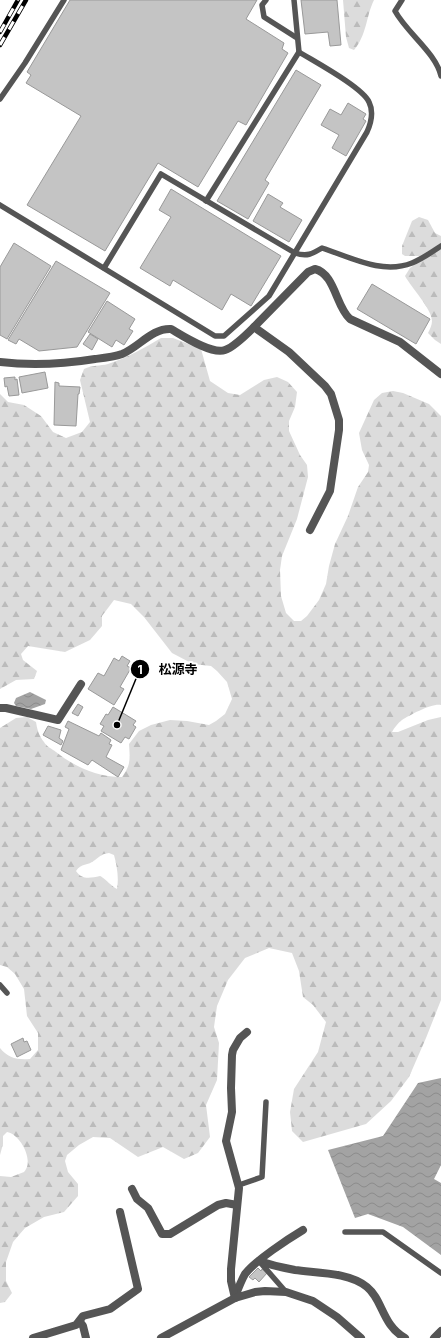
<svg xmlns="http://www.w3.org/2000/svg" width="441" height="1338" font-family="Inter,'Noto Sans JP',sans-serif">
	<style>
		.forest { fill: url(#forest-firs); fill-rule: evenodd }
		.water { fill: url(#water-waves) }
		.building { fill: #c4c4c4; stroke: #999 }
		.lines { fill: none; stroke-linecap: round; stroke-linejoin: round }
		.service { stroke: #555; stroke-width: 5.5 }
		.minor { stroke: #555; stroke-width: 8 }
		.tertiary { stroke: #555; stroke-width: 8 }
		.rail-casing { stroke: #000; stroke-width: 4.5 }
		.rail { stroke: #fff; stroke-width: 3; stroke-dasharray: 9; stroke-linecap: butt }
		.leader { fill: none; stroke: #000; stroke-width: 1.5 }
		.callout-dot { fill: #000; stroke: #fff; stroke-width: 1.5 }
		.mark-label { font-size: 12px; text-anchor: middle; font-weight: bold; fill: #fff }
		.callout-label { font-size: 13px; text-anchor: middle; font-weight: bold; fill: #000; stroke: #fff; stroke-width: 4; stroke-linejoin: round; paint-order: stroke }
	</style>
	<defs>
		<pattern id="forest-firs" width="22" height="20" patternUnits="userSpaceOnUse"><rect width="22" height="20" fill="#dcdcdc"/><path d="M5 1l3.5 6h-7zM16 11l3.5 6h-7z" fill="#bbb"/></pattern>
		<pattern id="water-waves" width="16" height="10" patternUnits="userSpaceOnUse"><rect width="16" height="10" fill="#a3a3a3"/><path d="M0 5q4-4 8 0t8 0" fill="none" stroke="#8b8b8b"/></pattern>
	</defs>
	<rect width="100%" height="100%" fill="#fff"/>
	<g class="forest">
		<path d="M343,0H374C366,16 367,35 354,50L349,48L346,37Z"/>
		<path d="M419,217L428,220L435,233L441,236V344L435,340L428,333C430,329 432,325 432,321C432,309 411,287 405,276L410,268L421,260L419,256H405L402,254V246L412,221Z"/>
		<path d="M161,338H173L201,349L210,381L228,393L240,395L264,380L277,377L288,382L297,392L295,407L289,421V431L300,455L307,465L308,477L297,519L282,556L280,570L281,596L286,613L294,621H301L307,616L319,600L326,584L329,566L335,544L348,516L358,487L368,472L369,465L362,450L359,433L374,400L382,393L393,391L403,393L429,404L441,416V705C432,703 410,715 402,720C398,723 394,728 392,732H398L428,720L441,717V1000L426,1038L409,1077L391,1101L366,1124L303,1142L292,1131L290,1112L294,1089L318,1052L326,1022L313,1005L303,997L299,971L292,953L269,948L245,958L228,980L217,1006L214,1027L219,1043L217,1080L206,1105L210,1137L198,1153L184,1159L163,1147L138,1157L110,1138L93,1137L79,1145L67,1155L65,1161L68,1172L78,1184V1196L64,1212L44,1217L25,1228L13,1242L6,1262V1281L12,1293L5,1302L0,1303V1176L11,1177L24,1172C25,1171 26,1169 27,1167C31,1155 19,1134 7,1132L3,1136V1144L0,1155V1048C8,1058 17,1060 30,1059L38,1050V1033L27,1016L24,989L15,974L7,967L0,965V728L16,718L27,717L36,722C37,729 39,736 44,742C46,746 52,749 56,752C75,767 97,777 122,777C131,765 130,759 129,744L139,731L151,725L170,720L187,721L209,725L216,721L225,714L232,699L227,682L217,671L211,666L193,664L172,653L144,617L131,604L114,600L102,616V626L90,640L65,652L28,646L21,654L23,660L37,671L34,679L16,680L0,689V394L8,402L24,405L41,416L53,432L66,438L82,432L90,422L80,380L84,369C92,365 100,366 108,364C127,358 144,348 161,338ZM109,853L114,855C117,866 119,878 117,889C111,886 107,880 100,876C90,878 82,880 76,871C81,863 88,866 95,860C101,856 101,854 109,853Z"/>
	</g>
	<g class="water">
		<polygon points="30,692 46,700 45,704 31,709 16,706 14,703 16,698"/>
		<polygon points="441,1078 441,1165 434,1179 441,1183 441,1255 403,1227 368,1214 355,1218 328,1150 383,1136 418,1083"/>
	</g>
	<g class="building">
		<polygon points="70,0 257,0 246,19 284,43 282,49 288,53 246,125 238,121 198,187 158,163 105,251 27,205 81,116 26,83 31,75 27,72"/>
		<polygon points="301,0 337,0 341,45 330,46 328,32 305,34"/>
		<polygon points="296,70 321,85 265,180 269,183 248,219 217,201"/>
		<polygon points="348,103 366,114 363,119 366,121 346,156 332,148 339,135 321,125 330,109 341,115"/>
		<polygon points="171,189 281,256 251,306 231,294 222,310 173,280 170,286 140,268 171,217 159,210"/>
		<polygon points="268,194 283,203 280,207 302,220 289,242 253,221"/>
		<polygon points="14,243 51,266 7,339 0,335 0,267"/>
		<polygon points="56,261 110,293 77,347 39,351 19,339 16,344 8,340"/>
		<polygon points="372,284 430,319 416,344 357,309"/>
		<polygon points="107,301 135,319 129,329 133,331 124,345 116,340 112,347 88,332"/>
		<polygon points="90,334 98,339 92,350 83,344"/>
		<polygon points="45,372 48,388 22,393 19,377"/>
		<polygon points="15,377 15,380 17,379 19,395 9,396 7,386 5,387 4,378"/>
		<polygon points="55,382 59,383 59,386 80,387 79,394 78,394 76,426 54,425"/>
		<polygon points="122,656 130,661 127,666 131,668 120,687 124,689 114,705 88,689 98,673 104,676 114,658 119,661"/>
		<polygon points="78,704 83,707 78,716 72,713"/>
		<polygon points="113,707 136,721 133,725 136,727 129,739 125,737 121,743 101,731 104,726 100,724 106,714 108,715"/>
		<polygon points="68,721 99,736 101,733 111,740 109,744 112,745 106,757 124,767 118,777 92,760 88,765 61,750 69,729 65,727"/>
		<polygon points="48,726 61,730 59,738 63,741 61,745 43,735"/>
		<polygon points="23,1038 24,1042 27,1041 31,1050 17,1057 11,1044"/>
		<polygon points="258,1268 261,1271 262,1269 267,1273 259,1282 255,1278 253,1280 249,1277"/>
	</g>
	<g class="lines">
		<g class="service">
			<polyline points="266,0 262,5 264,17 297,38"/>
			<path d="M402,0L395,11C407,33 436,53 441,76"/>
			<polyline points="0,99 25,63 64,0"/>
			<polyline points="206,201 299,52 294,0"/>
			<path d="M0,205L215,336H224L269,296L367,132C371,123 374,112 369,102C362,87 315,62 299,52"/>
			<path d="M104,268L161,174L295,253C307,257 312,254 322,248C350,257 382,275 412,263C422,259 432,252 441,246"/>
			<polyline points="0,985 7,993"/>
			<polyline points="239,1185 262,1177 266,1102"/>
			<polyline points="345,1232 383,1232 441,1273"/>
			<polyline points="259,1261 286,1292"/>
		</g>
		<g class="minor">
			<path d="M254,327L308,272L315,269C335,274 336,307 350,319L400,342L441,374"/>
			<path d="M0,362C32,366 64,364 95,359C104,358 114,357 122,354C139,347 152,328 171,329C183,336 212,355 225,350C234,347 247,334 254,327L289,352L325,386L331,394L339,420V430L331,484L330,491L310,530"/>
			<polyline points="0,708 6,708 58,720 81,684"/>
			<polyline points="132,1189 137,1199 148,1208 162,1234 170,1234 218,1205 226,1203 237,1205"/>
			<path d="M259,1261C271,1265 283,1268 295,1270C316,1273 349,1272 367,1287C383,1300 382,1325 405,1338"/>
			<path d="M235,1297C238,1289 241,1281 245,1274C256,1260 288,1239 303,1230"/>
			<polyline points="235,1298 231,1281 231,1269 239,1188 226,1141 232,1112 231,1088 232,1055 233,1050 240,1038 247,1032"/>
			<polyline points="80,1322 83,1326 86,1338"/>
			<polyline points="33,1338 76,1325 83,1316 110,1309 138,1289 120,1212"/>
			<polyline points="434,1338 441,1331"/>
		</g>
		<polyline class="tertiary" points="161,1338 235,1298 255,1292 265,1291 286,1292 313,1301 337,1317 361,1338"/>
		<g class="rail-casing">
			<g id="rail">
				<polyline points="0,32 18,0"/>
				<polyline points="0,45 26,0"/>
			</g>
		</g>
		<use href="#rail" class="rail"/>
	</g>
	<path class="leader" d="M117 725L140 669"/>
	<g class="callout-dot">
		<circle cx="117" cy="725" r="4"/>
		<circle cx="140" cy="669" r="10"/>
	</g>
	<g class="mark-label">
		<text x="140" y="674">1</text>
	</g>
	<g class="callout-label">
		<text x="178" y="674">松源寺</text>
	</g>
</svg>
